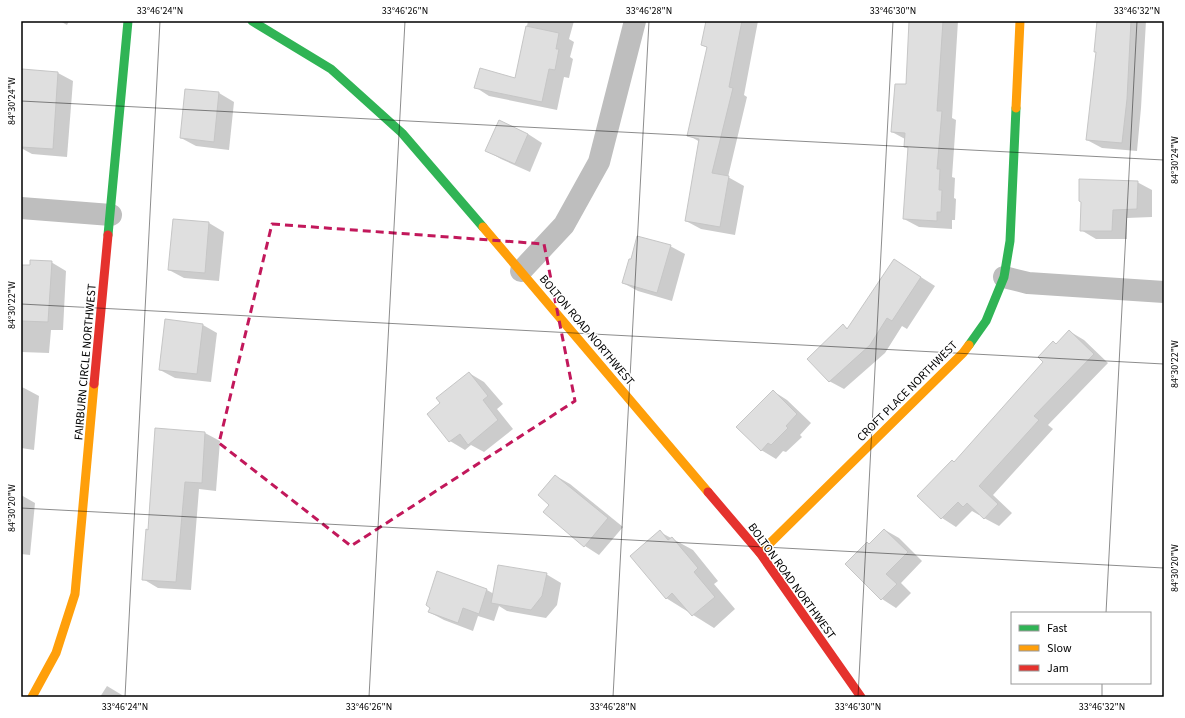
<svg xmlns="http://www.w3.org/2000/svg" width="1185" height="718" font-family="'Source Sans 3',sans-serif">
	<style>
		.shadow { fill: #0003 }
		.building { fill: #dfdfdf; stroke: #c6c6c6 }
		.lines { fill: none; stroke-linecap: round; stroke-linejoin: round }
		.street { stroke: #bebebe; stroke-width: 22 }
		.fast { stroke: #30b455; stroke-width: 9 }
		.slow { stroke: #ff9f0a; stroke-width: 9 }
		.jam { stroke: #e5322d; stroke-width: 9 }
		.marked { fill: none; stroke: #c2185b; stroke-width: 3; stroke-dasharray: 8 5; stroke-linejoin: round }
		.ticks { fill: none; stroke: #000; stroke-width: 1; stroke-opacity: 0.45 }
		.labels { text-anchor: middle; stroke-width: 3; stroke-linejoin: round; paint-order: stroke }
		.street-label { font-size: 12px; fill: #000; stroke: #fff }
		.neatline { fill: none; stroke: #000; stroke-width: 1.5 }
		.ticks-label { font-size: 10px; text-anchor: middle; fill: #000 }
	</style>
	<rect width="100%" height="100%" fill="#fff"/>
	<g class="shadow">
		<polygon points="60,21 69,21 67,25"/>
		<polygon points="528,21 574,21 569,39 574,42 570,57 573,59 569,78 564,77 557,110 489,96 475,87 516,80"/>
		<polygon points="707,21 758,21 744,95 747,97 728,177 744,186 735,235 701,229 686,221 700,142 688,135 708,48 702,45"/>
		<polygon points="910,21 958,21 952,118 956,120 952,177 955,178 954,198 956,199 955,220 952,220 952,229 919,227 904,219 909,149 905,147 905,139 892,132 907,86"/>
		<polygon points="1097,21 1146,21 1141,108 1137,151 1102,148 1087,140 1097,53"/>
		<polygon points="23,70 58,73 73,81 67,157 32,154 21,148 21,96"/>
		<polygon points="186,90 219,93 234,102 229,150 196,146 181,138"/>
		<polygon points="528,134 542,143 530,172 501,159 487,151"/>
		<polygon points="1137,182 1152,190 1152,217 1127,218 1127,239 1096,239 1081,230"/>
		<polygon points="209,223 224,232 219,281 184,278 169,270"/>
		<polygon points="670,246 685,254 672,301 638,291 623,283"/>
		<polygon points="894,260 935,286 907,329 902,326 885,353 844,389 829,381 843,326 849,329"/>
		<polygon points="51,262 66,271 63,330 51,330 49,353 21,352 21,266 31,266"/>
		<polygon points="203,325 217,333 211,382 175,378 160,370"/>
		<polygon points="1069,331 1084,340 1108,363 1048,425 1053,429 993,495 1012,513 999,526 984,518 980,514 979,515 972,511 956,527 942,518 955,463 1045,362 1053,342 1057,344"/>
		<polygon points="469,373 484,382 503,404 497,409 513,429 484,452 471,445 465,450 450,441 442,403"/>
		<polygon points="21,387 24,388 39,396 34,450 21,448"/>
		<polygon points="773,391 787,400 811,423 800,435 802,437 786,452 783,451 776,459 761,450"/>
		<polygon points="205,433 220,441 216,491 199,489 191,590 158,588 143,579 149,531"/>
		<polygon points="556,476 570,484 623,527 599,555 585,546 550,505"/>
		<polygon points="21,495 35,503 30,555 21,554"/>
		<polygon points="885,530 899,538 922,561 901,583 911,593 896,608 882,599 847,564 870,545"/>
		<polygon points="660,532 693,550 718,581 714,584 735,609 714,628 666,598"/>
		<polygon points="438,572 487,590 494,594 546,574 561,583 557,605 546,618 507,611 499,606 494,621 478,616 473,631 444,620 429,612"/>
		<polygon points="107,686 122,695 125,697 100,697"/>
	</g>
	<g class="building">
		<polygon points="706,21 742,21 729,87 733,88 712,173 729,176 720,227 685,221 699,139 687,136 707,47 701,45"/>
		<polygon points="909,21 943,21 937,111 942,111 937,169 940,169 939,190 942,190 941,212 937,212 937,221 903,219 908,147 904,147 905,133 891,132 895,84 906,84"/>
		<polygon points="1097,21 1131,21 1127,99 1122,143 1086,140 1096,52 1094,52"/>
		<polygon points="526,26 559,33 556,49 559,49 555,70 549,69 542,102 474,88 480,68 515,78"/>
		<polygon points="22,69 58,72 53,149 21,147"/>
		<polygon points="185,89 219,92 214,142 180,138"/>
		<polygon points="499,120 528,134 515,164 485,151"/>
		<polygon points="1079,179 1138,181 1137,209 1113,210 1112,231 1080,231 1081,202 1079,201"/>
		<polygon points="173,219 209,222 205,273 168,270"/>
		<polygon points="637,236 671,245 657,293 622,283 629,259 631,259"/>
		<polygon points="894,259 921,277 892,321 887,318 870,345 829,382 807,359 843,324 847,329"/>
		<polygon points="30,260 52,261 48,322 21,321 21,265 30,265"/>
		<polygon points="165,319 203,324 197,374 159,370"/>
		<polygon points="1069,330 1094,354 1034,416 1039,420 979,486 998,504 984,519 967,503 963,507 958,502 941,519 917,496 952,460 954,462 1043,362 1038,357 1053,341 1056,344"/>
		<polygon points="469,372 488,396 483,400 498,420 468,445 460,434 449,442 427,414 440,403 436,398"/>
		<polygon points="773,390 797,414 786,426 788,428 771,445 768,443 761,451 736,427"/>
		<polygon points="155,428 205,432 202,483 185,482 176,582 142,580 146,529 148,530"/>
		<polygon points="555,475 608,518 584,547 543,512 549,505 538,495"/>
		<polygon points="884,529 908,552 886,574 897,584 881,600 845,564 867,542 869,544"/>
		<polygon points="660,530 668,540 672,537 698,568 694,572 715,597 692,616 672,593 666,599 630,556"/>
		<polygon points="498,565 547,573 542,596 531,610 491,603"/>
		<polygon points="437,571 487,589 479,614 463,608 458,623 428,612 430,608 426,605"/>
	</g>
	<g class="lines">
		<g class="street">
			<polyline points="21,208 111,215"/>
			<polyline points="521,271 564,225 599,162 635,21"/>
			<polyline points="1004,277 1028,283 1164,292"/>
		</g>
		<g class="fast">
			<polyline points="252,21 331,69 402,133 483,227"/>
			<polyline points="108,235 128,21"/>
			<polyline points="969,345 986,321 1004,277 1010,241 1016,108"/>
		</g>
		<g class="slow">
			<polyline points="1016,108 1020,21"/>
			<polyline points="483,227 708,492"/>
			<polyline points="760,553 963,353 969,345"/>
			<polyline points="32,697 56,653 75,594 94,384"/>
		</g>
		<g class="jam">
			<polyline points="94,384 108,235"/>
			<polyline points="708,492 760,553 861,697"/>
		</g>
	</g>
	<path class="marked" d="M272,224L544,244L575,401L351,546L219,443Z"/>
	<path class="ticks" d="M21,101L1164,160M21,304L1164,364M21,508L1164,568M1106,613L1137,21M125,697L160,21M369,697L405,21M613,697L649,21M858,697L893,21M1102,697V683"/>
	<g class="labels">
		<g class="street-label">
			<text transform="translate(587 330) rotate(50)" y="4">BOLTON ROAD NORTHWEST</text>
			<text transform="translate(85 362) rotate(-85)" y="4">FAIRBURN CIRCLE NORTHWEST</text>
			<text transform="translate(907 391) rotate(-45)" y="4">CROFT PLACE NORTHWEST</text>
			<text transform="translate(792 581) rotate(54)" y="4">BOLTON ROAD NORTHWEST</text>
		</g>
	</g>
	<rect width="1185" height="718" fill="none" stroke="#ffffff" stroke-width="44"/>
	<rect x="1011" y="612" width="140" height="72" fill="#ffffff" stroke="#999999"/>
	<rect x="1019" y="625" width="20" height="6" fill="#30b455" stroke="#999999"/>
	<text x="1047" y="632" font-size="12" fill="#000000">Fast</text>
	<rect x="1019" y="645" width="20" height="6" fill="#ff9f0a" stroke="#999999"/>
	<text x="1047" y="652" font-size="12" fill="#000000">Slow</text>
	<rect x="1019" y="665" width="20" height="6" fill="#e5322d" stroke="#999999"/>
	<text x="1047" y="672" font-size="12" fill="#000000">Jam</text>
	<rect x="22" y="22" width="1141" height="674" class="neatline"/>
	<g class="ticks-label">
		<text x="160" y="14">33°46'24"N</text>
		<text x="405" y="14">33°46'26"N</text>
		<text x="649" y="14">33°46'28"N</text>
		<text x="893" y="14">33°46'30"N</text>
		<text x="1137" y="14">33°46'32"N</text>
		<text transform="translate(11 101) rotate(-90)" y="4">84°30'24"W</text>
		<text transform="translate(1174 160) rotate(-90)" y="4">84°30'24"W</text>
		<text transform="translate(11 305) rotate(-90)" y="4">84°30'22"W</text>
		<text transform="translate(1174 364) rotate(-90)" y="4">84°30'22"W</text>
		<text transform="translate(11 508) rotate(-90)" y="4">84°30'20"W</text>
		<text transform="translate(1174 568) rotate(-90)" y="4">84°30'20"W</text>
		<text x="125" y="710">33°46'24"N</text>
		<text x="369" y="710">33°46'26"N</text>
		<text x="613" y="710">33°46'28"N</text>
		<text x="858" y="710">33°46'30"N</text>
		<text x="1102" y="710">33°46'32"N</text>
	</g>
</svg>
